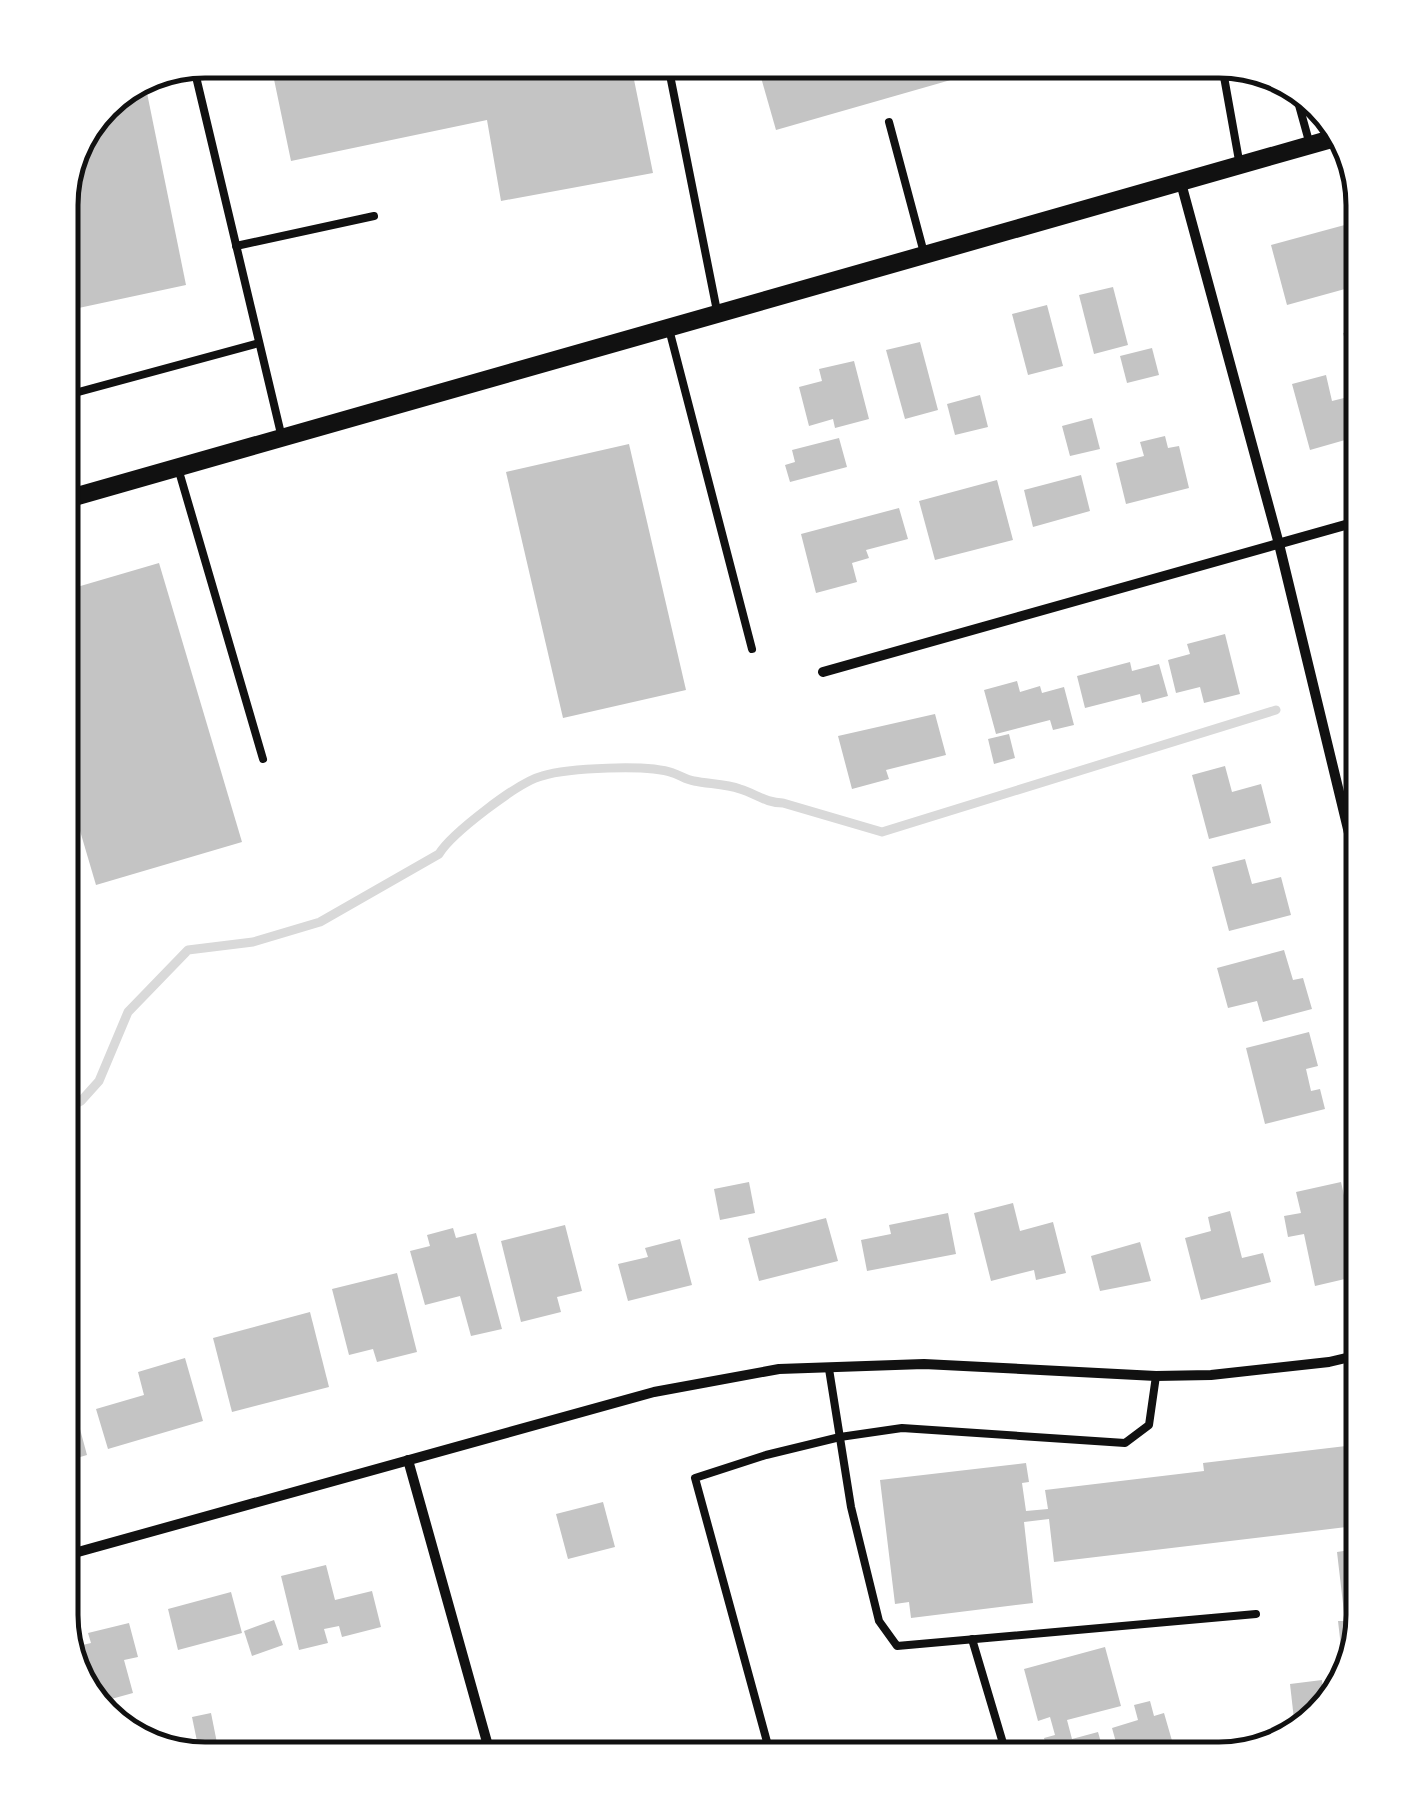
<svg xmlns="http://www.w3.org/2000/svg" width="1423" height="1820" font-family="'Sofia Sans Condensed',sans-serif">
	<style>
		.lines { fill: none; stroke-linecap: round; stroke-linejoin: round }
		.stream { stroke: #d9d9d9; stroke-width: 9 }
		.building { fill: #c4c4c4 }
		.service { stroke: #111; stroke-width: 8 }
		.minor { stroke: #111; stroke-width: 10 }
		.tertiary { stroke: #111; stroke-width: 18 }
		.rim { fill: none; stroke: #111; stroke-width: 5 }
	</style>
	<rect width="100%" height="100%" fill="#fff"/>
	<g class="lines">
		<g class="stream">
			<polyline points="1354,684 1363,681"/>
			<path d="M60,1112L81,1101L99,1081L128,1012L188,950L253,942L320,922L439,854C451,834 518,782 542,776C568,768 648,764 673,773C680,775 686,780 694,781C709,784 726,784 740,789C756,794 766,803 783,803L882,832L1276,710"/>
		</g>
	</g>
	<g class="building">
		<polygon points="270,60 630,60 653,173 501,201 487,120 291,161"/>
		<polygon points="756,60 1016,60 1017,61 776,130"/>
		<polygon points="145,83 186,285 60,312 60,194 109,96"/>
		<polygon points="1363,220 1363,284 1287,305 1271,245"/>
		<polygon points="1113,287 1128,345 1094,354 1079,295"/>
		<polygon points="1047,305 1063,366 1028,375 1012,314"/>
		<polygon points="1363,328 1363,356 1350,359 1343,333"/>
		<polygon points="920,342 938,410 905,419 886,350"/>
		<polygon points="1152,348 1159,375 1127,383 1120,356"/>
		<polygon points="854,361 869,419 835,428 833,419 809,426 799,387 822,381 819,369"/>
		<polygon points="1326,375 1332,401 1348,397 1359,436 1310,450 1292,384"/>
		<polygon points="980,395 988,427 955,435 947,404"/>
		<polygon points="1092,418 1100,449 1070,456 1062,426"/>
		<polygon points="1165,436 1168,448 1179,446 1189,488 1126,504 1116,463 1144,456 1140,442"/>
		<polygon points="839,438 847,467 790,482 785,465 795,462 792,450"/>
		<polygon points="629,444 686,690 563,718 506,472"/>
		<polygon points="1081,475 1090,511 1033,527 1024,490"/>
		<polygon points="997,480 1013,540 935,560 919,501"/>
		<polygon points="899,508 908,539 866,550 869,558 852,563 857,582 816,593 801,534"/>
		<polygon points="159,563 242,842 96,885 60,763 60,592"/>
		<polygon points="1225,634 1240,694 1204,703 1200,687 1176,693 1168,660 1190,654 1187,644"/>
		<polygon points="1130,662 1132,671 1159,664 1168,696 1142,703 1140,694 1085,708 1077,676"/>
		<polygon points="1017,681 1020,692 1040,686 1042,693 1064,687 1074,725 1053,730 1050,720 996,734 984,690"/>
		<polygon points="935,714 946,755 886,770 889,779 852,789 838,736"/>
		<polygon points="1009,734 1015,758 994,764 988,739"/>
		<polygon points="1225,766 1232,792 1261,784 1271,823 1209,839 1192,775"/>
		<polygon points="1245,859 1252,884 1281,877 1291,915 1229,931 1212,867"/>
		<polygon points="1284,950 1293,980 1303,978 1312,1009 1263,1022 1257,1001 1228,1008 1217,968"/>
		<polygon points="1309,1032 1318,1066 1306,1069 1311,1091 1320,1089 1325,1109 1265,1124 1246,1048"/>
		<polygon points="749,1182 755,1213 720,1220 714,1189"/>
		<polygon points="1341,1182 1362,1275 1315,1286 1304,1234 1288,1237 1284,1216 1301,1213 1296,1192"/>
		<polygon points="1013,1203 1020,1231 1053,1222 1066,1273 1036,1280 1034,1270 991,1281 974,1213"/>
		<polygon points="1230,1211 1242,1258 1263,1253 1271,1282 1201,1300 1185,1238 1211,1231 1208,1217"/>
		<polygon points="948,1213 956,1254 867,1271 861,1240 891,1234 889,1225"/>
		<polygon points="826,1218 838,1261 759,1281 748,1238"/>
		<polygon points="565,1225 582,1291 557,1297 561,1312 521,1322 501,1241"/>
		<polygon points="453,1228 456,1238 476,1233 502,1329 471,1336 460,1296 425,1305 410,1251 430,1246 427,1235"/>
		<polygon points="680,1239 692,1285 628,1301 618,1264 648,1257 645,1248"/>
		<polygon points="1140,1242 1151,1281 1100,1291 1091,1256"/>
		<polygon points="397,1273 417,1352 377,1362 373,1349 349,1355 332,1289"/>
		<polygon points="310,1312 329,1387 232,1412 213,1338"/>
		<polygon points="185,1358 203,1421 108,1449 96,1409 144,1395 138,1372"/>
		<polygon points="71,1396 87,1455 60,1463 60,1399"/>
		<polygon points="1363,1444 1363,1525 1054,1562 1049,1519 1024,1522 1033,1603 911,1618 909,1602 895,1604 880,1480 1026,1463 1029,1482 1022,1483 1026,1511 1048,1509 1045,1490 1204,1471 1203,1463"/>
		<polygon points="603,1502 615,1547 568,1559 556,1514"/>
		<polygon points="1363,1548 1363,1616 1345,1682 1338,1621 1345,1621 1337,1552"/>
		<polygon points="326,1565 335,1600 372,1591 381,1627 342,1637 339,1626 324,1629 328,1643 299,1650 281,1576"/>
		<polygon points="231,1592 242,1633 178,1650 168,1609"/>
		<polygon points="274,1620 283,1645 252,1656 244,1631"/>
		<polygon points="129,1623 138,1657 124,1660 133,1693 104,1701 107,1713 103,1713 84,1695 70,1648 91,1643 88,1633"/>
		<polygon points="1105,1647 1121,1706 1067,1720 1072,1739 1098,1732 1106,1760 1050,1760 1044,1738 1055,1735 1050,1717 1038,1721 1024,1669"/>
		<polygon points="1322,1680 1325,1707 1296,1737 1290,1684"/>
		<polygon points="1150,1701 1154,1716 1164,1713 1177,1758 1211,1748 1214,1760 1121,1760 1112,1728 1138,1720 1134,1705"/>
		<polygon points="211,1713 217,1743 198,1746 192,1717"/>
	</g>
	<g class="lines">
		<g class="service">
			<polyline points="667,60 717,311"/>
			<polyline points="1221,60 1240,166"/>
			<polyline points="193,64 282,438"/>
			<polyline points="1292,80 1310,145"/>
			<polyline points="889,122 924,253"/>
			<polyline points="236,246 374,216"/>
			<polyline points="669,329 752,649"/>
			<polyline points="60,397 259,343"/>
			<polyline points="178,468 263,759"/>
			<polyline points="829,1369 851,1507 879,1621 897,1646 1256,1614"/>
			<polyline points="972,1639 1008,1760"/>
			<polyline points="772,1760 695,1478 766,1455 840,1437 902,1428 1125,1443 1149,1425 1156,1376"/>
		</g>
		<g class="minor">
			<polyline points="1181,183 1279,544 1363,891"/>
			<polyline points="823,672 1363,520"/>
			<polyline points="408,1460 492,1760"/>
			<polyline points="60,1557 654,1392 779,1369 924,1364 1156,1376 1211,1375 1329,1362 1363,1354"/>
		</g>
		<polyline class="tertiary" points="60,501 1342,136"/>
	</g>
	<path d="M0 0H1423V1820H0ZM205 78H1219A127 127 0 0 1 1346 205V1615A127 127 0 0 1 1219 1742H205A127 127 0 0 1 78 1615V205A127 127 0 0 1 205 78Z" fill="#fff" fill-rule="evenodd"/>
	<path class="rim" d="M205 78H1219A127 127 0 0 1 1346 205V1615A127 127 0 0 1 1219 1742H205A127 127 0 0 1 78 1615V205A127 127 0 0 1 205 78Z"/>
</svg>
